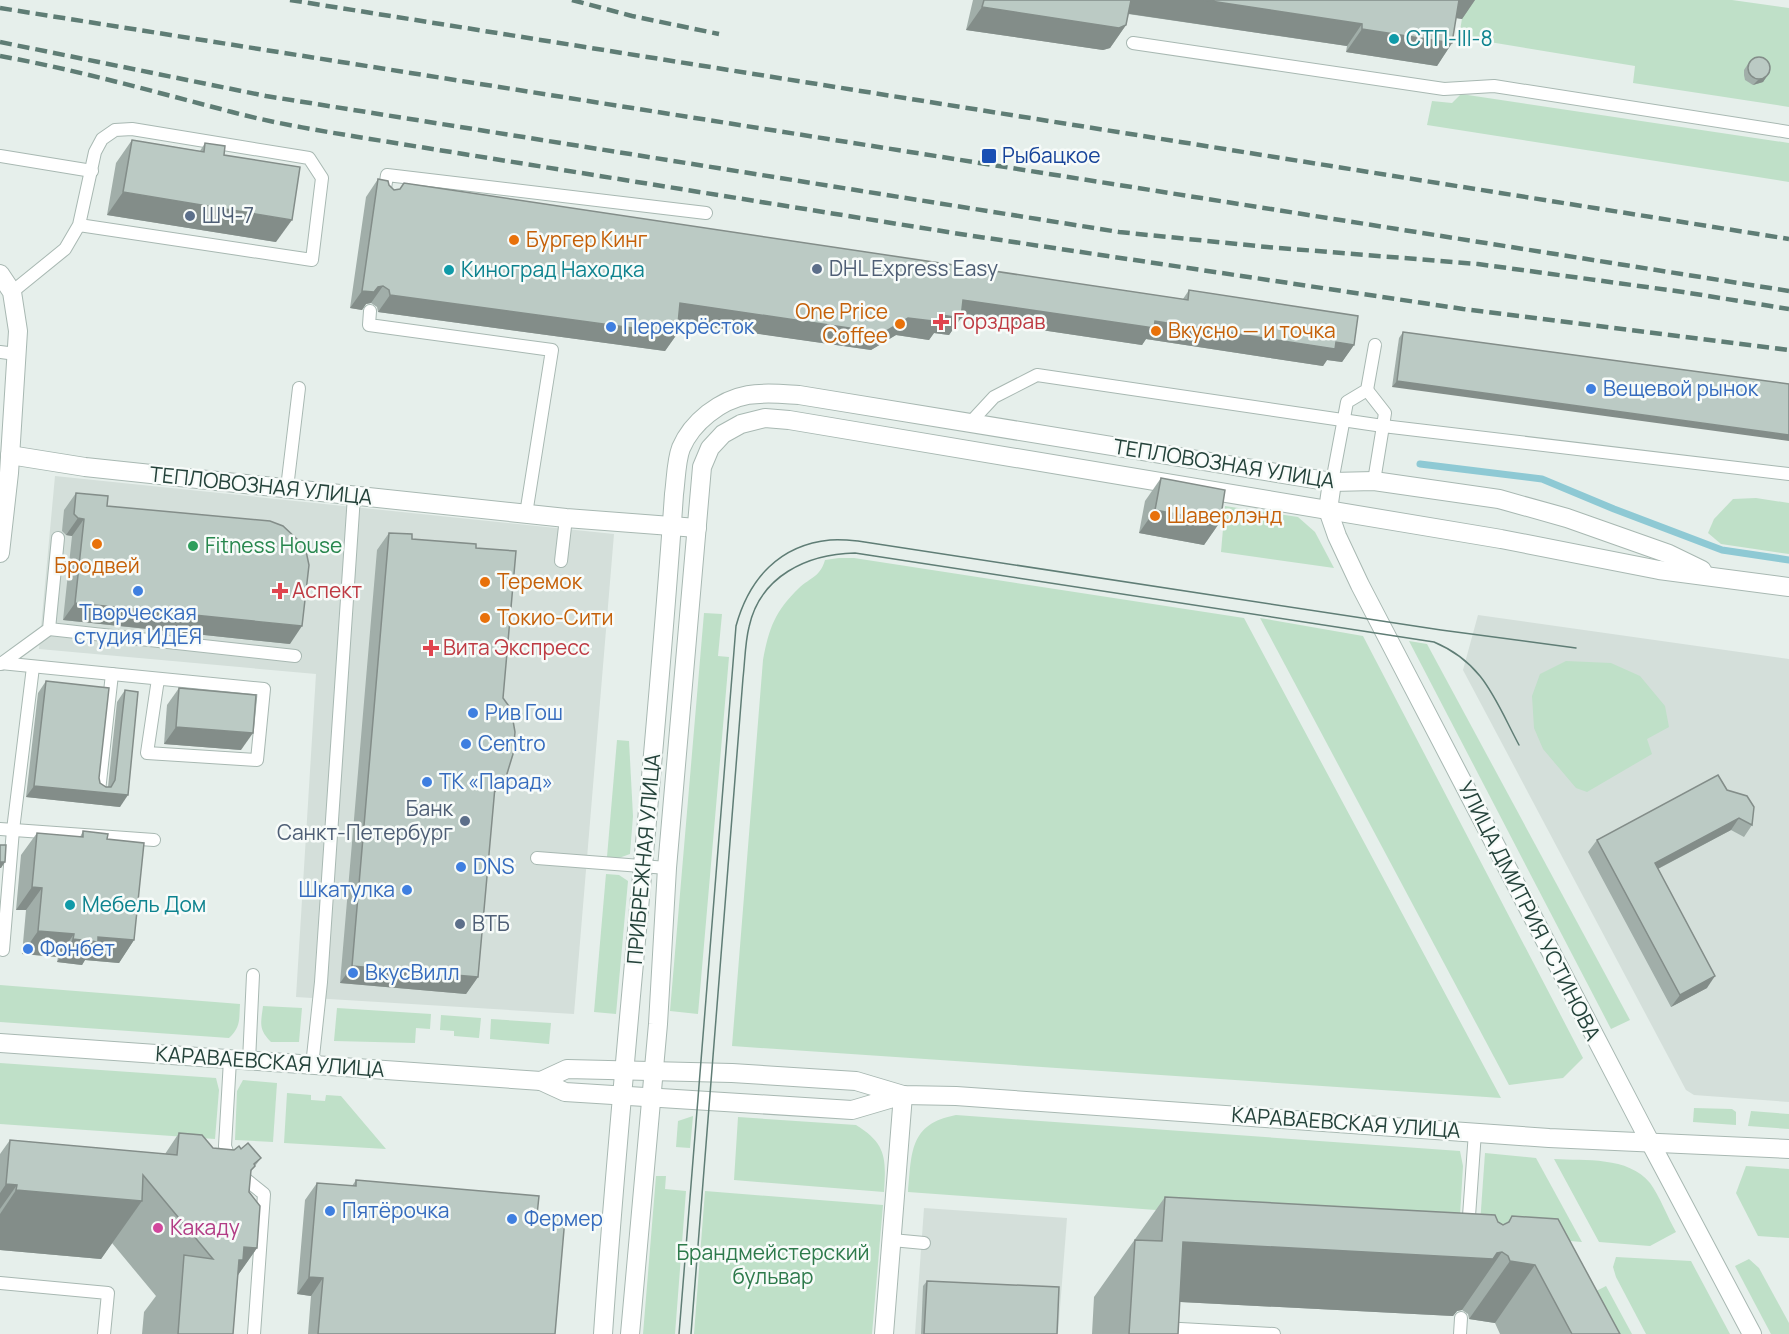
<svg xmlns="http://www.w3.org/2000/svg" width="1789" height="1334" font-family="Manrope,sans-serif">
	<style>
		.built { fill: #d4dfda }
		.green { fill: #bfe0c8 }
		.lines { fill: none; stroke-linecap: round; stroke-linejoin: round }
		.stream { stroke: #8ec9d4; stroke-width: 7 }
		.service-casing { stroke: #a8b8b2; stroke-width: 14 }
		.minor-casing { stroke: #a8b8b2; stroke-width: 20 }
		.tertiary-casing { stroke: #a8b8b2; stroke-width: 20 }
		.service { stroke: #fff; stroke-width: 12 }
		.minor { stroke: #fff; stroke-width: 18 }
		.tertiary { stroke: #fff; stroke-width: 18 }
		.tram { stroke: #5f7d75; stroke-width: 1.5 }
		.rail { stroke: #5f7d75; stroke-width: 4.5; stroke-dasharray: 12 6; stroke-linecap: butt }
		.wall { fill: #a1aea9 }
		.shaded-wall { fill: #838d89 }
		.building { fill: #bbcac4; stroke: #838d89; stroke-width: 1.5 }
		.culture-dot { fill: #0f9aa8; stroke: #f7fbf9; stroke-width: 2 }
		.transit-dot { fill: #1a4fb4; stroke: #f7fbf9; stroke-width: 2 }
		.service-dot { fill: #5c6f8a; stroke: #f7fbf9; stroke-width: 2 }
		.food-dot { fill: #e8710a; stroke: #f7fbf9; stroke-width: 2 }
		.health-dot { fill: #e0444e; stroke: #f7fbf9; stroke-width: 2 }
		.shop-dot { fill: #3f7fe0; stroke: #f7fbf9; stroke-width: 2 }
		.leisure-dot { fill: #2e9e5b; stroke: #f7fbf9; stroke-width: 2 }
		.hotel-dot { fill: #d1479c; stroke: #f7fbf9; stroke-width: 2 }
		.labels { text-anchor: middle; stroke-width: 5; stroke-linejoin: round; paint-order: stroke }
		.culture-label { font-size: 21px; fill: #0d838f; stroke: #f7fbf9; text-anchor: start }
		.transit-label { font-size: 21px; fill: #164399; stroke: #f7fbf9; text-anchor: start }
		.service-label { font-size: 21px; fill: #4e5e75; stroke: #f7fbf9; text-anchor: start }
		.food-label { font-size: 21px; fill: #c56008; stroke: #f7fbf9; text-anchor: start }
		.health-label { font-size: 21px; fill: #be3a42; stroke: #f7fbf9; text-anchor: start }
		.shop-label { font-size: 21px; fill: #366cbe; stroke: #f7fbf9; text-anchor: start }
		.street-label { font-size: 21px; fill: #24423a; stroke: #f7fbf9 }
		.leisure-label { font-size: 21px; fill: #27864d; stroke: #f7fbf9; text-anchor: start }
		.hotel-label { font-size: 21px; fill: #b23c85; stroke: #f7fbf9; text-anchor: start }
		.park-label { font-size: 21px; fill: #2d7a4b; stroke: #f7fbf9 }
	</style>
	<rect width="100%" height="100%" fill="#e6efeb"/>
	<g class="built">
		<polygon points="55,476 614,534 574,1014 296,997 316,674 39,649"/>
		<polygon points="1478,615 1789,659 1789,1102 1694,1095 1686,1090 1463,670"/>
		<polygon points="924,1208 1067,1218 1058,1334 915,1334"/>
	</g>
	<g class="green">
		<polygon points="1465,0 1732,0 1789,8 1789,107 1633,83 1635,66 1459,37"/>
		<polygon points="1461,94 1789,143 1789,182 1427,125 1432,101 1452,103"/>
		<polygon points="1756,498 1789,503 1789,554 1721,544 1708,533 1714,519 1733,499"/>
		<polygon points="1225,506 1298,517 1315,532 1334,568 1221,552"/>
		<path d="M839,558H854L1244,618L1501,1098L732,1046L763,660C769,628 775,611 799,588C811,577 820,577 825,560Z"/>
		<polygon points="704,613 722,614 718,656 729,657 698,1014 670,1011"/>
		<polygon points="1260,618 1363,636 1583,1058 1563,1078 1509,1085"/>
		<polygon points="1409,641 1427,644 1630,1020 1611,1029"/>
		<polygon points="1566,661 1611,663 1640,676 1665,706 1669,727 1647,739 1652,754 1587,792 1576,788 1543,749 1534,728 1532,696 1540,674"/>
		<polygon points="617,740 629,741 633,816 630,854 619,858 607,857"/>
		<polygon points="606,874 619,875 628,881 616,1014 594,1012"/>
		<path d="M0,985L240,1004C239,1019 241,1027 229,1038L0,1022Z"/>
		<path d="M263,1006L302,1008L299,1042H271C258,1029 261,1023 263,1006Z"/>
		<polygon points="337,1008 431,1014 430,1029 416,1028 415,1043 334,1041"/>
		<polygon points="441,1015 481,1018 479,1038 454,1036 454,1031 440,1030"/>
		<polygon points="491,1019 551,1023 549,1044 490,1039"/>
		<polygon points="0,1063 216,1078 219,1090 215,1139 0,1124"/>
		<polygon points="243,1080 277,1083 273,1142 235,1140 237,1091"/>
		<polygon points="287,1093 311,1095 311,1100 325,1101 326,1095 341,1096 386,1149 284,1143"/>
		<polygon points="1694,1108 1732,1109 1736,1112 1736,1125 1693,1122"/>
		<polygon points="1751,1111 1789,1114 1789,1129 1748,1126"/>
		<path d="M956,1115L1460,1151L1463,1166L1459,1232L908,1192C912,1152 909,1124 956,1115Z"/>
		<polygon points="693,1116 690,1148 676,1147 678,1121"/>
		<path d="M738,1117L856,1125C887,1144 886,1159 884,1192L734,1180Z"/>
		<polygon points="1485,1153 1536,1158 1582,1242 1483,1234 1480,1224"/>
		<path d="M1554,1159C1585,1161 1628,1156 1650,1183C1659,1195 1668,1218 1676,1232L1650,1246L1599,1242Z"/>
		<polygon points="1746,1166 1789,1169 1789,1238 1758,1236 1736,1193"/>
		<polygon points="656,1176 666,1176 665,1189 686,1191 675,1334 643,1334"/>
		<polygon points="705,1191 883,1205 872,1334 694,1334"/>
		<polygon points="1616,1257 1691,1261 1730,1334 1646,1334 1616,1277 1613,1267"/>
		<polygon points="1749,1259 1759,1268 1789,1323 1789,1334 1771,1334 1735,1266"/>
		<polygon points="1606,1286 1632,1334 1595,1334 1577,1301"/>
	</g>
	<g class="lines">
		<polyline class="stream" points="1420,464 1542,479 1614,509 1722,550 1789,560"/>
		<g class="service-casing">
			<g id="service">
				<polyline points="1133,43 1444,89 1494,86 1789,132"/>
				<polyline points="0,156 92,171"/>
				<polyline points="384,195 387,175 706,213"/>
				<polyline points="12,292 65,249 79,225 95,152 102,139 115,130 132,129 309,158 322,178 312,260 79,225"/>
				<polyline points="370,311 369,325 552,350 526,514"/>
				<polyline points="0,352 16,354"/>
				<polyline points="969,424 994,397 1037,375 1383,426 1385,413 1367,390"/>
				<polyline points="1374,481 1383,426 1789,474"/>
				<polyline points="1332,482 1347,402 1367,390 1375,345"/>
				<polyline points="287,488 299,388"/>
				<polyline points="561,561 566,518"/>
				<polyline points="49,629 295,656"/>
				<path d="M0,663C88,672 176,681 264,689L257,760L147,753L158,679"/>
				<polyline points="1,664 49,629 58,538"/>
				<polyline points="99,791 112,674"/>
				<polyline points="0,829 154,840"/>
				<polyline points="537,858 667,868"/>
				<polyline points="3,950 13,830 33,667"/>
				<polyline points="230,1060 225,1146 233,1169 264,1194 254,1334"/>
				<polyline points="249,1061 253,975"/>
				<polyline points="312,1066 321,982 354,496"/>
				<polyline points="1468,1230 1475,1132"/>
				<polyline points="892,1240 924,1243"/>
				<polyline points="0,1283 108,1293 104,1334"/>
				<polyline points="1162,1334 1162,1328 1274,1334"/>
				<polyline points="1460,1334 1461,1318"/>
			</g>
		</g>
		<g class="minor-casing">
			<g id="minor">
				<polyline points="0,274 12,292 18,331 9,473 0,553"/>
				<polyline points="10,455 85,467 566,518 697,528"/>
				<polyline points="1650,1142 1752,1334"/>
				<polyline points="884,1334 903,1095"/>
			</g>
		</g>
		<g class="tertiary-casing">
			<g id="tertiary">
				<polyline points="1332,482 1328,510 1337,536 1360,585 1650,1142"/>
				<polyline points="0,1043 541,1081 565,1092 852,1110 903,1095"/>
				<polyline points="541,1081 567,1069 732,1073 856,1081 903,1095 956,1096 1549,1138 1789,1149"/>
				<path d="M603,1334C622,1054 655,774 674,494C676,480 676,461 681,448C692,422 720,400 748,395C765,392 782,394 799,395L1332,482L1374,481L1499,499L1567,518L1669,554L1702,570"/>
				<polyline points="630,1334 658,1024 667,868 702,467 710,448 723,434 741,424 765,418 789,420 1501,539 1659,570 1789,587"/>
			</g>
		</g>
		<use href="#service" class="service"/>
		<use href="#minor" class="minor"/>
		<use href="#tertiary" class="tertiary"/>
		<g class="tram">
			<path d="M679,1334L736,626C749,579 779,545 830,540C839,539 849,540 858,541L1441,630L1576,648"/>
			<path d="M691,1334L743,678C745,661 745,643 749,627C760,576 807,554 855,553L1434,642C1484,663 1495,700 1519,745"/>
		</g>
		<g class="rail">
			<polyline points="290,0 1789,239"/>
			<polyline points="572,0 632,16 719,34"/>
			<polyline points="0,8 1789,291"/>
			<polyline points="0,42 266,96 1119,232 1267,247 1478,264 1683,292 1789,309"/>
			<path d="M0,56C78,70 155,92 232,112C273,123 316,130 358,137L960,234L1463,309L1789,350"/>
		</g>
	</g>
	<g class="wall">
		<polygon points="973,0 1475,0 1462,19 1456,18 1452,43 1437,66 1346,52 1347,46 1128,14 1126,25 1110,48 1103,50 966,30"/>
		<polygon points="1748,64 1770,72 1763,82 1753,85 1745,80 1744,75 1744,70"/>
		<polygon points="132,140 200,151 205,143 224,155 276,242 107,215 116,163"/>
		<polygon points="378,179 394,190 1183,299 1189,290 1354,345 1342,362 1327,360 1323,366 1146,339 1142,345 961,318 949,335 934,333 929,340 896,335 871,350 678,322 677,334 665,351 378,312 377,307 371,303 366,304 362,310 350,308 366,197"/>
		<polygon points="1403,332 1789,384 1392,387 1399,338"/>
		<polygon points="1161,478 1220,522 1204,545 1139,533 1145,501"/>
		<polygon points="76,493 107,506 290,644 63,620 72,536 66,535 62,531 64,510"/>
		<polygon points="389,533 412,539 476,548 494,793 478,977 466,994 340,983 377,550"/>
		<polygon points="46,681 100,783 106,787 108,787 117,702 125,690 120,807 26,797 38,693"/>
		<polygon points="179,688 241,750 164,744 167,705"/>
		<polygon points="1727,790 1752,825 1744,837 1731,830 1658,869 1707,988 1671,1007 1588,852 1597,840"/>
		<polygon points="83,831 107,839 134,940 119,963 85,960 82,965 57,962 58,957 22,954 26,910 16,910 21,855 37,833 80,837"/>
		<polygon points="179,1133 213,1148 234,1150 241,1149 261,1158 250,1173 249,1192 257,1248 238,1275 233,1334 142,1334 144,1312 156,1296 112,1243 101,1259 0,1250 0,1154 10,1140 165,1154"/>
		<polygon points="356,1180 537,1215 555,1334 308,1334 311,1296 297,1294 305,1200 317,1183 352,1186"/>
		<polygon points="1165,1197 1498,1222 1503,1225 1507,1223 1512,1216 1620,1334 1500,1334 1495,1323 1469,1319 1468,1314 1462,1310 1457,1311 1453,1316 1180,1302 1178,1334 1092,1334 1094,1297"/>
		<polygon points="927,1281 1057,1334 921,1334 923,1286"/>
	</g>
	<g class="shaded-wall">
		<polygon points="1125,0 1204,0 1362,24 1347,46 1117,12"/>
		<polygon points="1456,0 1475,0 1462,19 1444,16"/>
		<polygon points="982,7 1126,25 1110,48 1103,50 966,30"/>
		<polygon points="1362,29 1452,43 1437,66 1346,52"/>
		<polygon points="1767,76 1763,82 1753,85 1758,80"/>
		<polygon points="123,192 292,220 276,242 107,215"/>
		<polygon points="383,286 371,303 366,304 362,310 350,308 362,291"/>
		<polygon points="390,295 677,334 665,351 378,312"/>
		<polygon points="963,300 1336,342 1354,345 1342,362 1327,360 1323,366 1146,339 1142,345 961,318 949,335 934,333 929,340 896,335 871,350 668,321 680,303 908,318 942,315"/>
		<polygon points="1397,381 1789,435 1789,441 1392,387"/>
		<polygon points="1155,510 1220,522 1204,545 1139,533"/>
		<polygon points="78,518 84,519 72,536 66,535"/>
		<polygon points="75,603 302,626 290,644 63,620"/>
		<polygon points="176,727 253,733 241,750 164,744"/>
		<polygon points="506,777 494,794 495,787"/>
		<polygon points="34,786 128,795 120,807 26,797"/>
		<polygon points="1739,818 1731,830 1646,875 1655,863"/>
		<polygon points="0,862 5,862 1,868 0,868"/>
		<polygon points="32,887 42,888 26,910 16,910"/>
		<polygon points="38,931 74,934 58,957 22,954"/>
		<polygon points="98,937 134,940 119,963 85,960 82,965 57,962 73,939"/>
		<polygon points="352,966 478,977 466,994 340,983"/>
		<polygon points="1715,976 1707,988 1671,1007 1680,995"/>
		<polygon points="6,1184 17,1185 0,1209 0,1193"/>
		<polygon points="16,1190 142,1201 101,1259 0,1250 0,1214"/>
		<polygon points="1183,1242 1497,1253 1502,1252 1462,1310 1457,1311 1453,1316 1143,1300"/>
		<polygon points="244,1247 257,1248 216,1306"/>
		<polygon points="1510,1261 1535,1265 1495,1323 1469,1319"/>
		<polygon points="309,1277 323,1278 311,1296 297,1294"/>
	</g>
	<g class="building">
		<polygon points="984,0 1131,0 1126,25 1119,28 982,7"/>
		<polygon points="1204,0 1459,0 1452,43 1362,29 1362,24"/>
		<circle cx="1759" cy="68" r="11"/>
		<polygon points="132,140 204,152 205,143 225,146 224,155 300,167 292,220 123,192"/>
		<polygon points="378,179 388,181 389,185 394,190 400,189 404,183 1188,300 1189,290 1358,316 1354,345 1336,342 1335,349 1155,321 1154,328 963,300 961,318 942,315 941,322 908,318 883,333 680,303 677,334 390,295 389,290 383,286 378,287 374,292 362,291"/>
		<polygon points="1403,332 1789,384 1789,435 1397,381"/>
		<polygon points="1161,478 1225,490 1220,522 1155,510"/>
		<polygon points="76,493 108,496 107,506 270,521 283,526 301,543 306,551 309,565 302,626 75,603 84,519 78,518 74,514"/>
		<polygon points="389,533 412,534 412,539 476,544 476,548 516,551 503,698 511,709 515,732 513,754 506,777 495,787 478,977 352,966"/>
		<polygon points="46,681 109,688 99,778 100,783 106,787 111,787 115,780 125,690 138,692 128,795 34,786"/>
		<polygon points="179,688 256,695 253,733 176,727"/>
		<polygon points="1718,775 1727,790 1747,796 1754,807 1752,825 1739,818 1655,863 1715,976 1680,995 1597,840"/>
		<polygon points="83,831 108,834 107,839 144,843 134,940 98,937 98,942 73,939 74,934 38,931 42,888 32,887 37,833 83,837"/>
		<polygon points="0,845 6,845 5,862 0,862"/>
		<polygon points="179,1133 202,1135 213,1148 234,1150 239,1146 241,1149 248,1143 261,1158 254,1164 255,1166 251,1170 249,1192 260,1206 257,1248 244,1247 243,1260 239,1260 233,1334 178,1334 184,1255 213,1259 143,1175 142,1201 16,1190 17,1185 6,1184 10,1140 177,1155"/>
		<polygon points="356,1180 539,1196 537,1215 565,1218 555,1334 318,1334 323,1278 309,1277 317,1183 356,1186"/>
		<polygon points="1165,1197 1495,1215 1498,1222 1503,1225 1509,1222 1512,1216 1558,1219 1620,1334 1572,1334 1535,1265 1510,1261 1508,1256 1502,1252 1497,1253 1493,1259 1183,1242 1178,1334 1129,1334 1135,1240 1162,1241"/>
		<polygon points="927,1281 1059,1287 1057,1334 924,1334"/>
	</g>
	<g class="culture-dot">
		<circle cx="1394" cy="39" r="6"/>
		<circle cx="449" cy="270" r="6"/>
		<circle cx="70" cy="905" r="6"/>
	</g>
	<rect class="transit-dot" x="981" y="148" width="16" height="16" rx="3"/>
	<g class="service-dot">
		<circle cx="190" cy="216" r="6"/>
		<circle cx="817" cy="269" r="6"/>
		<circle cx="465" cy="821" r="6"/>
		<circle cx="460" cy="924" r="6"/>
	</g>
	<g class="food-dot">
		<circle cx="514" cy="240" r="6"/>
		<circle cx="900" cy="324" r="6"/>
		<circle cx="1156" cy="331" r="6"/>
		<circle cx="1155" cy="516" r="6"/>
		<circle cx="97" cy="544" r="6"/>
		<circle cx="485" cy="582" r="6"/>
		<circle cx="485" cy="618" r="6"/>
	</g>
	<g class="health-dot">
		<path d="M938 313h6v6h6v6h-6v6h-6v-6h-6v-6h6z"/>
		<path d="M277 582h6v6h6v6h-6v6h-6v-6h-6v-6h6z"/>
		<path d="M428 639h6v6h6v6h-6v6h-6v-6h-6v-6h6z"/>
	</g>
	<g class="shop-dot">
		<circle cx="611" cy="327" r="6"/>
		<circle cx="1591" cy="389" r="6"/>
		<circle cx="138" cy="591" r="6"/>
		<circle cx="473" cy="713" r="6"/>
		<circle cx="466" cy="744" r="6"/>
		<circle cx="427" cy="782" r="6"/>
		<circle cx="461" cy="867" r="6"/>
		<circle cx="407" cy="890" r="6"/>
		<circle cx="28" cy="949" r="6"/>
		<circle cx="353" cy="973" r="6"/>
		<circle cx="330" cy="1211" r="6"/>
		<circle cx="512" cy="1219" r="6"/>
	</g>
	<circle class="leisure-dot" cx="193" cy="546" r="6"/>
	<circle class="hotel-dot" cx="158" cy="1228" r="6"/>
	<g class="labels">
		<g class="culture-label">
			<text x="1406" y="46">СТП-III-8</text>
			<text x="461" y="277">Киноград Находка</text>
			<text x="82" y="912">Мебель Дом</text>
		</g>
		<g class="transit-label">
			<text x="1002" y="163">Рыбацкое</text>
		</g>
		<g class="service-label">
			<text x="202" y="223">ШЧ-7</text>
			<text x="829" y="276">DHL Express Easy</text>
			<text x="453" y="816" text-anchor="end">Банк<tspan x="453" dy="24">Санкт-Петербург</tspan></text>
			<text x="472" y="931">ВТБ</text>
		</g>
		<g class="food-label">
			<text x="526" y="247">Бургер Кинг</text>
			<text x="888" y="319" text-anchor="end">One Price<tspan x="888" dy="24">Coffee</tspan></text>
			<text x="1168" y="338">Вкусно — и точка</text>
			<text x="1167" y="523">Шаверлэнд</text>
			<text x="97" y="573" text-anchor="middle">Бродвей</text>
			<text x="497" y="589">Теремок</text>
			<text x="497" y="625">Токио-Сити</text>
		</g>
		<g class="health-label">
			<text x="953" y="329">Горздрав</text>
			<text x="292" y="598">Аспект</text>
			<text x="443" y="655">Вита Экспресс</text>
		</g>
		<g class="shop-label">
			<text x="623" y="334">Перекрёсток</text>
			<text x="1603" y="396">Вещевой рынок</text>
			<text x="138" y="620" text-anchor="middle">Творческая<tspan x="138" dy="24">студия ИДЕЯ</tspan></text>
			<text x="485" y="720">Рив Гош</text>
			<text x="478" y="751">Centro</text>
			<text x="439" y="789">ТК «Парад»</text>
			<text x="473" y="874">DNS</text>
			<text x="395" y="897" text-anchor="end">Шкатулка</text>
			<text x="40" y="956">Фонбет</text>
			<text x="365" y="980">ВкусВилл</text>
			<text x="342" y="1218">Пятёрочка</text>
			<text x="524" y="1226">Фермер</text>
		</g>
		<g class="street-label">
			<text transform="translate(1224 464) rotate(9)" y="7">ТЕПЛОВОЗНАЯ УЛИЦА</text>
			<text transform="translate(261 486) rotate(6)" y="7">ТЕПЛОВОЗНАЯ УЛИЦА</text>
			<text transform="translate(644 859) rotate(-85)" y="7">ПРИБРЕЖНАЯ УЛИЦА</text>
			<text transform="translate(1529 911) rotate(63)" y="7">УЛИЦА ДМИТРИЯ УСТИНОВА</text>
			<text transform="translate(270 1062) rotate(4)" y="7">КАРАВАЕВСКАЯ УЛИЦА</text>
			<text transform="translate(1346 1123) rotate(4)" y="7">КАРАВАЕВСКАЯ УЛИЦА</text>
		</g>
		<g class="leisure-label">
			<text x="205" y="553">Fitness House</text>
		</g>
		<g class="hotel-label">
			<text x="170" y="1235">Какаду</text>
		</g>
		<g class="park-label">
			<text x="773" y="1260">Брандмейстерский<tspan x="773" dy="24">бульвар</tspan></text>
		</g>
	</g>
</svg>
